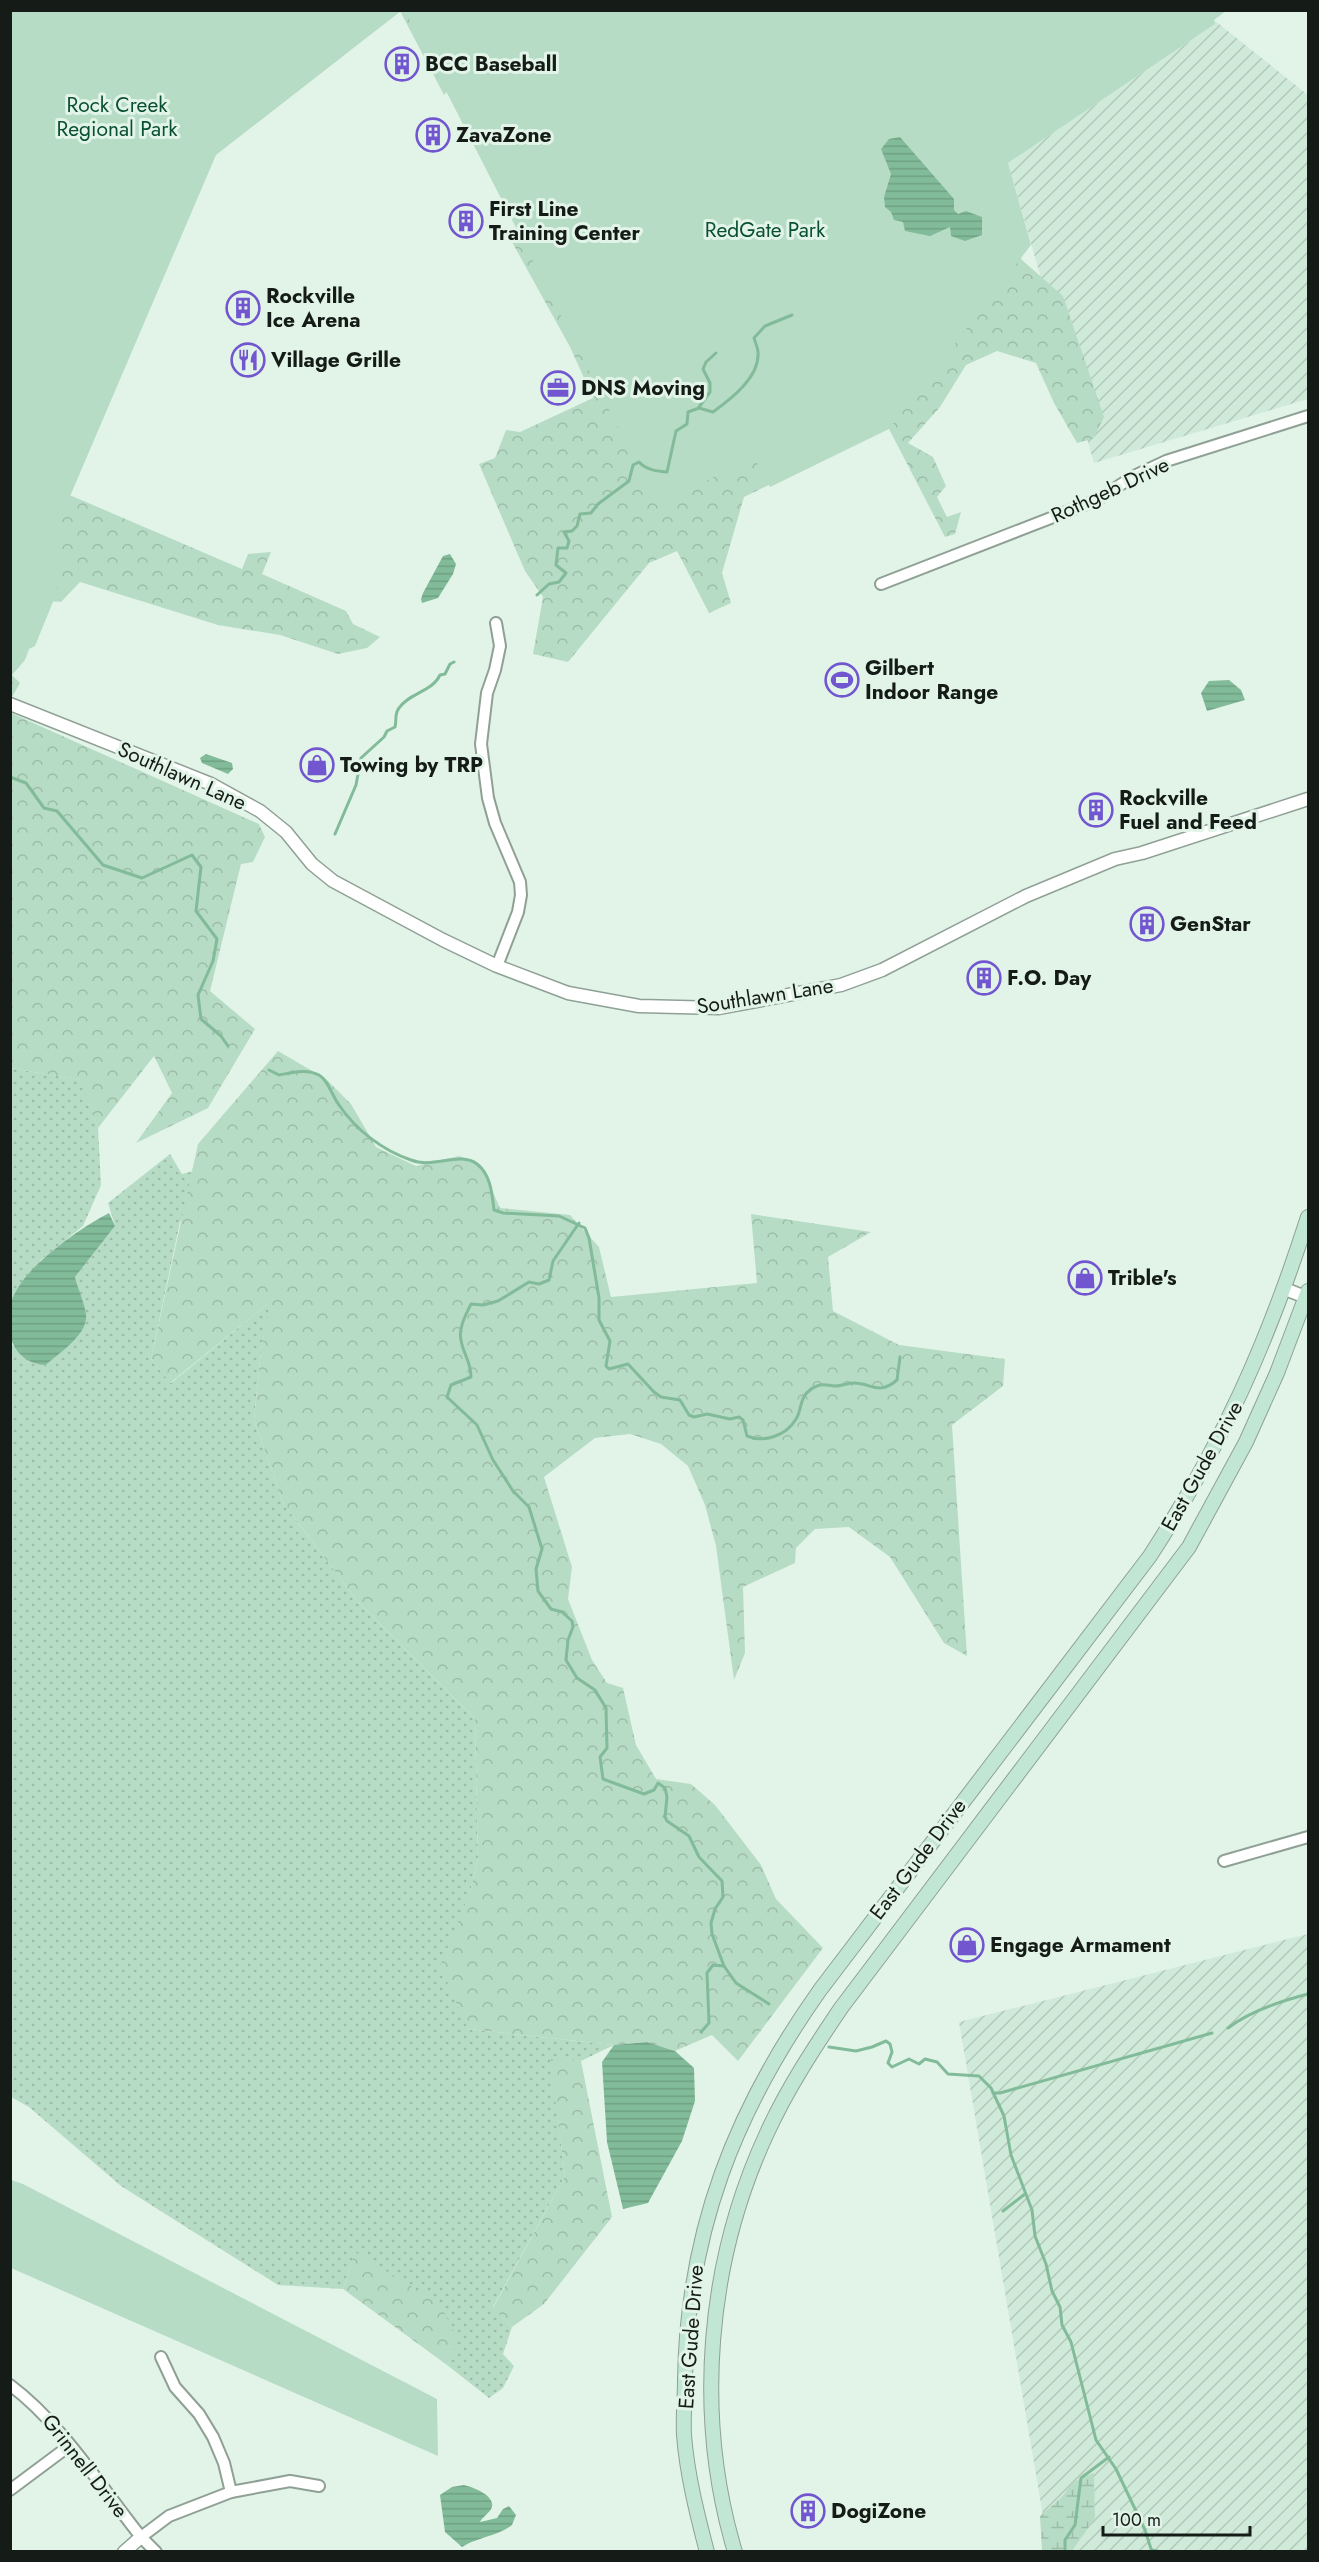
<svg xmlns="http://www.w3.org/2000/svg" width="1319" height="2562" font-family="Jost,sans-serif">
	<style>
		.industrial { fill: url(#industrial-furrows) }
		.grass { fill: url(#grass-dots) }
		.forest { fill: url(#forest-crowns) }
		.wetland { fill: url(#wetland-marsh) }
		.green { fill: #b7dcc5 }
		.water { fill: url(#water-rules) }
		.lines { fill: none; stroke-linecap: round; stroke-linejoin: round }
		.stream { stroke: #82bb99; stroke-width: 3 }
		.minor-casing { stroke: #8fa095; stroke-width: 14 }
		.tertiary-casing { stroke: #8fa095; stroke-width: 15 }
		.secondary-casing { stroke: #8fa095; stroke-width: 16 }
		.minor { stroke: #fff; stroke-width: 10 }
		.tertiary { stroke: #fff; stroke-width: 12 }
		.secondary { stroke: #c1e7d4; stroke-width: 14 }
		.labels { text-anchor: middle; stroke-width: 6; stroke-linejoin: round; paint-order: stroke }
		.poi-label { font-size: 21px; font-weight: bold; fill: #151c18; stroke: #e2f4e8; text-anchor: start }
		.park-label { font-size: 21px; fill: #095030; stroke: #e2f4e8 }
		.street-label { font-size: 21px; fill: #151c18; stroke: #e2f4e8 }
	</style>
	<defs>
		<pattern id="industrial-furrows" width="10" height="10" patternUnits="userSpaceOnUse" patternTransform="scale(1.5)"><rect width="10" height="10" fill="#d0ead9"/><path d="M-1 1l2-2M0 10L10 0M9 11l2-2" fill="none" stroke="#b2c8ba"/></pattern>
		<pattern id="grass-dots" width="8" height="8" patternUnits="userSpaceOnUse" patternTransform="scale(1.5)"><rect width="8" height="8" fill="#b7dcc5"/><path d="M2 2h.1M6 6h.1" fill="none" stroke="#9cbca8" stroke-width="1.8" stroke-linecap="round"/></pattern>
		<pattern id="forest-crowns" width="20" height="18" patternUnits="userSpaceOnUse" patternTransform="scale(1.5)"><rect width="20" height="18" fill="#b7dcc5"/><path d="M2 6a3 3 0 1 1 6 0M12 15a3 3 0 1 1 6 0" fill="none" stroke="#9cbca8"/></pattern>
		<pattern id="wetland-marsh" width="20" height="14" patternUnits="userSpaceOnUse" patternTransform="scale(1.5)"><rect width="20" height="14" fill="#b7dcc5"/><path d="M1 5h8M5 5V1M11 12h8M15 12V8" fill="none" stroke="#9cbca8"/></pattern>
		<pattern id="water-rules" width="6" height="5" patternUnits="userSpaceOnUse" patternTransform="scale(1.5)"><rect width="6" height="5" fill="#82bb99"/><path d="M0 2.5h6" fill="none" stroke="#6fa083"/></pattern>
	</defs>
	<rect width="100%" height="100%" fill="#e2f4e8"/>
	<g class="industrial">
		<polygon points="1214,20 1308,95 1308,399 1094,463 1008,163 1215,24"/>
		<polygon points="1308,1934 1308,2551 1049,2551 959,2022"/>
	</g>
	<g class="grass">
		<polygon points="11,1068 81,1080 98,1128 101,1185 83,1226 41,1260 16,1291 11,1303"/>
		<path d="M170,1154L182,1174L209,1167L199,1201L180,1222L151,1359L171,1383L271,1301L261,1350L254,1420L283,1503L359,1603L475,1719L478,1858L470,1892L468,2029L614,2045L581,2061L551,2060L565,2176L493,2307L512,2327L503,2354L514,2366L503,2388L489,2398L447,2365L457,2340L355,2253L343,2289L278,2285L121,2186L29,2107L11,2097L10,1341C17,1353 32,1365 46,1365L77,1336L86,1316L75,1277L115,1226L108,1203Z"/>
	</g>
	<g class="forest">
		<polygon points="10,11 467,11 1006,236 1022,260 1063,296 1104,417 1093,439 1077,443 1054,403 1036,363 997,351 966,365 940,407 908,443 933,457 946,486 937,497 947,517 961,512 955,534 945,537 888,427 744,497 722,573 731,603 709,613 677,551 649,563 568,662 533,654 543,597 525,571 479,464 495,458 506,430 520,432 593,398 570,347 512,242 530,233 456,81 444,95 400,11 213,144 65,493 242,569 248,554 271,552 262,574 346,611 353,624 380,637 367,648 338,654 280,635 218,625 80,582 61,602 47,601 25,660 12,675 20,683 12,697"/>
		<polygon points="11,713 259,824 265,837 253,862 241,864 210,991 255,1029 208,1108 136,1143 172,1093 154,1056 98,1128 80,1080 11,1068"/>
		<polygon points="278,1051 326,1079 351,1104 376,1147 416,1166 459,1156 481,1165 500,1208 570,1215 599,1247 611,1297 757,1283 751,1214 871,1232 828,1257 833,1311 899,1345 1005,1359 1003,1386 952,1425 967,1656 944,1643 890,1557 849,1527 815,1529 796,1548 795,1563 743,1587 745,1653 734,1680 716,1546 705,1505 688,1466 661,1444 630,1434 595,1438 544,1477 572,1567 568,1599 592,1660 607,1683 623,1688 636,1745 656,1779 691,1784 715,1805 761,1865 776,1899 823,1948 738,2061 712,2035 675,2051 647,2042 614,2045 468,2029 440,1966 470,1892 478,1858 475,1719 359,1603 283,1503 254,1420 261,1350 270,1302 170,1383 151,1359 198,1144"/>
		<polygon points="550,2059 581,2061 612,2217 544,2304 512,2327 493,2308 565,2176"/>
		<polygon points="355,2252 440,2304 458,2340 447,2365 343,2289"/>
	</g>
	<polygon class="wetland" points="1094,2473 1095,2518 1072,2551 1042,2551 1040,2516 1062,2497 1073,2482"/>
	<g class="green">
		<polygon points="11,10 401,11 216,155 59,522 57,592 35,646 11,658"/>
		<polygon points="405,11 1226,11 1214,20 1215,24 1008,163 1031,245 889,429 770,487 754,457 658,505"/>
		<polygon points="11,2180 23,2184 437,2399 438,2456 11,2268"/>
	</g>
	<g class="water">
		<polygon points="900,137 954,199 954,210 958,214 966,211 982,217 982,235 965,241 951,236 950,227 930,236 905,231 903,222 894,220 891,212 885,207 884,197 891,174 881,149 889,139"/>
		<polygon points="450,554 456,564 453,574 438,598 422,603 421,599 423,593 443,556"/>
		<polygon points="1229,680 1241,690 1245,700 1207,711 1201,693 1209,681"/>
		<polygon points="206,754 232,763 233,769 228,774 202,763 200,758"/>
		<path d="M109,1213L115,1226L75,1277C78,1289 84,1302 86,1314C89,1334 59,1353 46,1365C32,1365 19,1357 13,1344C9,1338 10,1329 10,1321C10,1315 9,1308 11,1303C20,1269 80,1228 109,1213Z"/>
		<polygon points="647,2042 675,2051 694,2068 695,2101 682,2141 648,2203 623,2209 607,2142 602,2062 614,2045"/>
		<path d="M464,2485C472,2487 495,2495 492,2507C490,2513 482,2517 480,2522L497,2518L503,2509L509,2506L516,2515L512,2525C497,2536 478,2537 462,2547L445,2532L440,2495L452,2487Z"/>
	</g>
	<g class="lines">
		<g class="stream">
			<polyline points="699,407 710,392 710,383 703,369 706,362 716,353"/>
			<path d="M537,595L549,584L559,582L566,573L556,565L558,548H567L569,541L564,532L572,531L577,526L580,514L591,513L598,504L629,481L633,465L639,462C646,470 657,471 667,472L676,431L687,424L688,412L699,408L713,412C731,399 760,377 758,352C758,348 755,342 754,338L765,326L792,315"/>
			<polyline points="10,777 26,783 44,808 57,811 103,865 142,878 192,855 201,867 196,911 217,939 213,961 198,995 201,1019 221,1036 228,1046"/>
			<path d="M335,834L356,785L361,758L384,737L387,731L395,727C397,720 394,714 399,708C409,693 432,692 440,675L445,674L450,664L454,662"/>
			<path d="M269,1070L279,1075C292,1073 306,1068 319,1075C329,1081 332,1096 339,1105C356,1130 382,1150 411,1160C433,1169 460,1151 477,1164C491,1175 492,1194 494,1210L503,1213L559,1216L585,1228L589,1238L599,1298V1320L610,1341L606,1366L609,1369L628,1364L654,1392L661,1397L680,1400L689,1415L694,1417L707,1414L730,1419L739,1417L743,1420L747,1436C764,1443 786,1436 796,1419C803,1408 798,1394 817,1386C823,1383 829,1386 835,1386C842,1386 847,1383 854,1383C872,1383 878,1396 897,1380L900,1357"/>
			<path d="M579,1223L553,1261L549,1280L539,1284L529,1282L498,1301L483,1305L471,1304C466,1314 458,1329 461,1340C463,1354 471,1361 471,1377L451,1385L447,1397L477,1425L493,1460L513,1491L529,1507L542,1549L536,1569L538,1591L551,1609L562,1612L572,1621L573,1627L568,1640L566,1660L577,1678L595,1690L606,1708L607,1748L600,1757L603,1779L644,1794L654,1790L658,1783L665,1788L667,1797L665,1817L667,1821L689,1836L699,1857L722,1881L723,1897L715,1909L711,1923L712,1934L724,1966L736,1983L769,2004"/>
			<path d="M1228,2028C1250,2011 1281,2001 1308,1994"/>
			<polyline points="701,2032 709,2023 707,1973 713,1965 724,1966"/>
			<polyline points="829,2047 856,2051 872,2047 886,2041 890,2044 892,2052 888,2063 892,2067 909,2059 919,2064 925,2059 937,2062 948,2074 979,2076 991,2088 1004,2116 1011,2155 1032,2210 1035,2236 1046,2264 1052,2291 1060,2307 1062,2325 1071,2342 1096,2440 1116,2469 1145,2530 1152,2552"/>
			<polyline points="993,2093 1000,2093 1212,2033"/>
			<polyline points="1003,2211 1025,2194"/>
			<polyline points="1152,2550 1162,2552"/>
			<polyline points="1065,2552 1065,2540 1075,2525 1081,2478 1109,2457"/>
		</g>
		<g class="minor-casing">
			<g id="minor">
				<polyline points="881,584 1097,500 1134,476 1166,461 1308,416"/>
				<polyline points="496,623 500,646 495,670 487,693 481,744 488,798 495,823 520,882 521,895 518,912 497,966"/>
				<polyline points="1224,1861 1308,1837"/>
				<polyline points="161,2357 175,2387 199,2414 213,2437 224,2463 231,2492"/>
				<path d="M10,2385C61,2423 101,2487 141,2537L156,2552"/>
				<polyline points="10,2490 69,2446"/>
				<polyline points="141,2537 169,2516 231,2492 290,2481 319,2486"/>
			</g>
		</g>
		<g class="tertiary-casing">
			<g id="tertiary">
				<polyline points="10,704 211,784 260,811 286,832 312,864 333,881 443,940 497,966 568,993 639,1006 719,1008 841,985 882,970 1026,896 1115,859 1142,853 1308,799"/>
				<polyline points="1285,1289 1308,1298"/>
				<polyline points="124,2552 141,2537"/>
			</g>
		</g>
		<g class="secondary-casing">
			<g id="secondary">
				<path d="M707,2552C697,2514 687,2474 684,2435C683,2417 685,2398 685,2380C687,2232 735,2110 820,1990L1150,1556C1222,1445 1268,1342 1308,1217"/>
				<path d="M735,2552C694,2415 707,2262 767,2133C787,2089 814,2048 841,2008L1189,1547L1246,1442L1277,1373L1308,1291"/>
			</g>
		</g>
		<use href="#minor" class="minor"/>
		<use href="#tertiary" class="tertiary"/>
		<use href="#secondary" class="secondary"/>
	</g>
	<defs>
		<g id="building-ring" transform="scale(1.725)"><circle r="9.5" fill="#e2f4e8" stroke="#7156d0" stroke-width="1.5"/><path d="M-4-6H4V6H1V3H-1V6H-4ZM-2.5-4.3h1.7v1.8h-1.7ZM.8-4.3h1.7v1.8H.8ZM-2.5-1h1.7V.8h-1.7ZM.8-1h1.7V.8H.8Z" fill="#7156d0"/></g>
		<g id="restaurant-ring" transform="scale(1.725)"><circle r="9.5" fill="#e2f4e8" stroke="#7156d0" stroke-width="1.5"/><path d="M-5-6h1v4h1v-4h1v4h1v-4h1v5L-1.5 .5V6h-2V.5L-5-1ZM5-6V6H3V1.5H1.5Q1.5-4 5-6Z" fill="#7156d0"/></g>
		<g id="office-ring" transform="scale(1.725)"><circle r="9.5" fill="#e2f4e8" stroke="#7156d0" stroke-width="1.5"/><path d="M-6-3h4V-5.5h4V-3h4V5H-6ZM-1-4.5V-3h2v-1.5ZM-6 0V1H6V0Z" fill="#7156d0"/></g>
		<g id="stadium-ring" transform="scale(1.725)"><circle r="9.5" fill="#e2f4e8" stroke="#7156d0" stroke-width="1.5"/><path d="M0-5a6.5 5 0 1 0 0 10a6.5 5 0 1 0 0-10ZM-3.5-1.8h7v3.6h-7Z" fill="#7156d0"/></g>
		<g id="shop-ring" transform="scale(1.725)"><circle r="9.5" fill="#e2f4e8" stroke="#7156d0" stroke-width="1.5"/><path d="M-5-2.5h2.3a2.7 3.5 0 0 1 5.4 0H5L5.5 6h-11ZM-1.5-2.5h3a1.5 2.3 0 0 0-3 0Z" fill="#7156d0"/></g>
	</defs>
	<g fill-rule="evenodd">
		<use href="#building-ring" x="402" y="64"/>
		<use href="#building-ring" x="433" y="135"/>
		<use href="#building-ring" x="466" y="221"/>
		<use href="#building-ring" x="243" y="308"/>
		<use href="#restaurant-ring" x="248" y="360"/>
		<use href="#office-ring" x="558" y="388"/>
		<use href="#stadium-ring" x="842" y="680"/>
		<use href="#shop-ring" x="317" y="765"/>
		<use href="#building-ring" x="1096" y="810"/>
		<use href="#building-ring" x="1147" y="924"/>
		<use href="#building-ring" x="984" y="978"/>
		<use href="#shop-ring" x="1085" y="1278"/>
		<use href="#shop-ring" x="967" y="1945"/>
		<use href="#building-ring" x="808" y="2511"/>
	</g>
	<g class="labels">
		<g class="poi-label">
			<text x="425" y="71">BCC Baseball</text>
			<text x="456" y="142">ZavaZone</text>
			<text x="489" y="216">First Line<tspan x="489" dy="24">Training Center</tspan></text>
			<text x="266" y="303">Rockville<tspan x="266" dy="24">Ice Arena</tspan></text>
			<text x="271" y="367">Village Grille</text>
			<text x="581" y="395">DNS Moving</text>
			<text x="865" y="675">Gilbert<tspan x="865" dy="24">Indoor Range</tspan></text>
			<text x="340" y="772">Towing by TRP</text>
			<text x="1119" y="805">Rockville<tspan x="1119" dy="24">Fuel and Feed</tspan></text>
			<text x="1170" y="931">GenStar</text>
			<text x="1007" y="985">F.O. Day</text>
			<text x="1108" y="1285">Trible's</text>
			<text x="990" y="1952">Engage Armament</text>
			<text x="831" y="2518">DogiZone</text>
		</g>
		<g class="park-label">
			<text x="117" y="112">Rock Creek<tspan x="117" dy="24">Regional Park</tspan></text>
			<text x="765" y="237">RedGate Park</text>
		</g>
		<g class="street-label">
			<text transform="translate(1110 490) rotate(-25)" y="7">Rothgeb Drive</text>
			<text transform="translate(182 776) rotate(24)" y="7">Southlawn Lane</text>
			<text transform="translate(765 996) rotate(-9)" y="7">Southlawn Lane</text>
			<text transform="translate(1202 1466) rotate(-61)" y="7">East Gude Drive</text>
			<text transform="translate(918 1859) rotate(-53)" y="7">East Gude Drive</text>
			<text transform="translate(691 2337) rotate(-86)" y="7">East Gude Drive</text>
			<text transform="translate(85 2466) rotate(52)" y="7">Grinnell Drive</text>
		</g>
	</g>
	<rect width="1319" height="2562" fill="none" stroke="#151c18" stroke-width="24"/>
	<path d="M1103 2526v9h147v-9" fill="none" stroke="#151c18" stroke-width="3"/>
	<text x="1112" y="2526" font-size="18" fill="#151c18" stroke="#e2f4e8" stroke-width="4.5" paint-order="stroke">100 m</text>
</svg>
